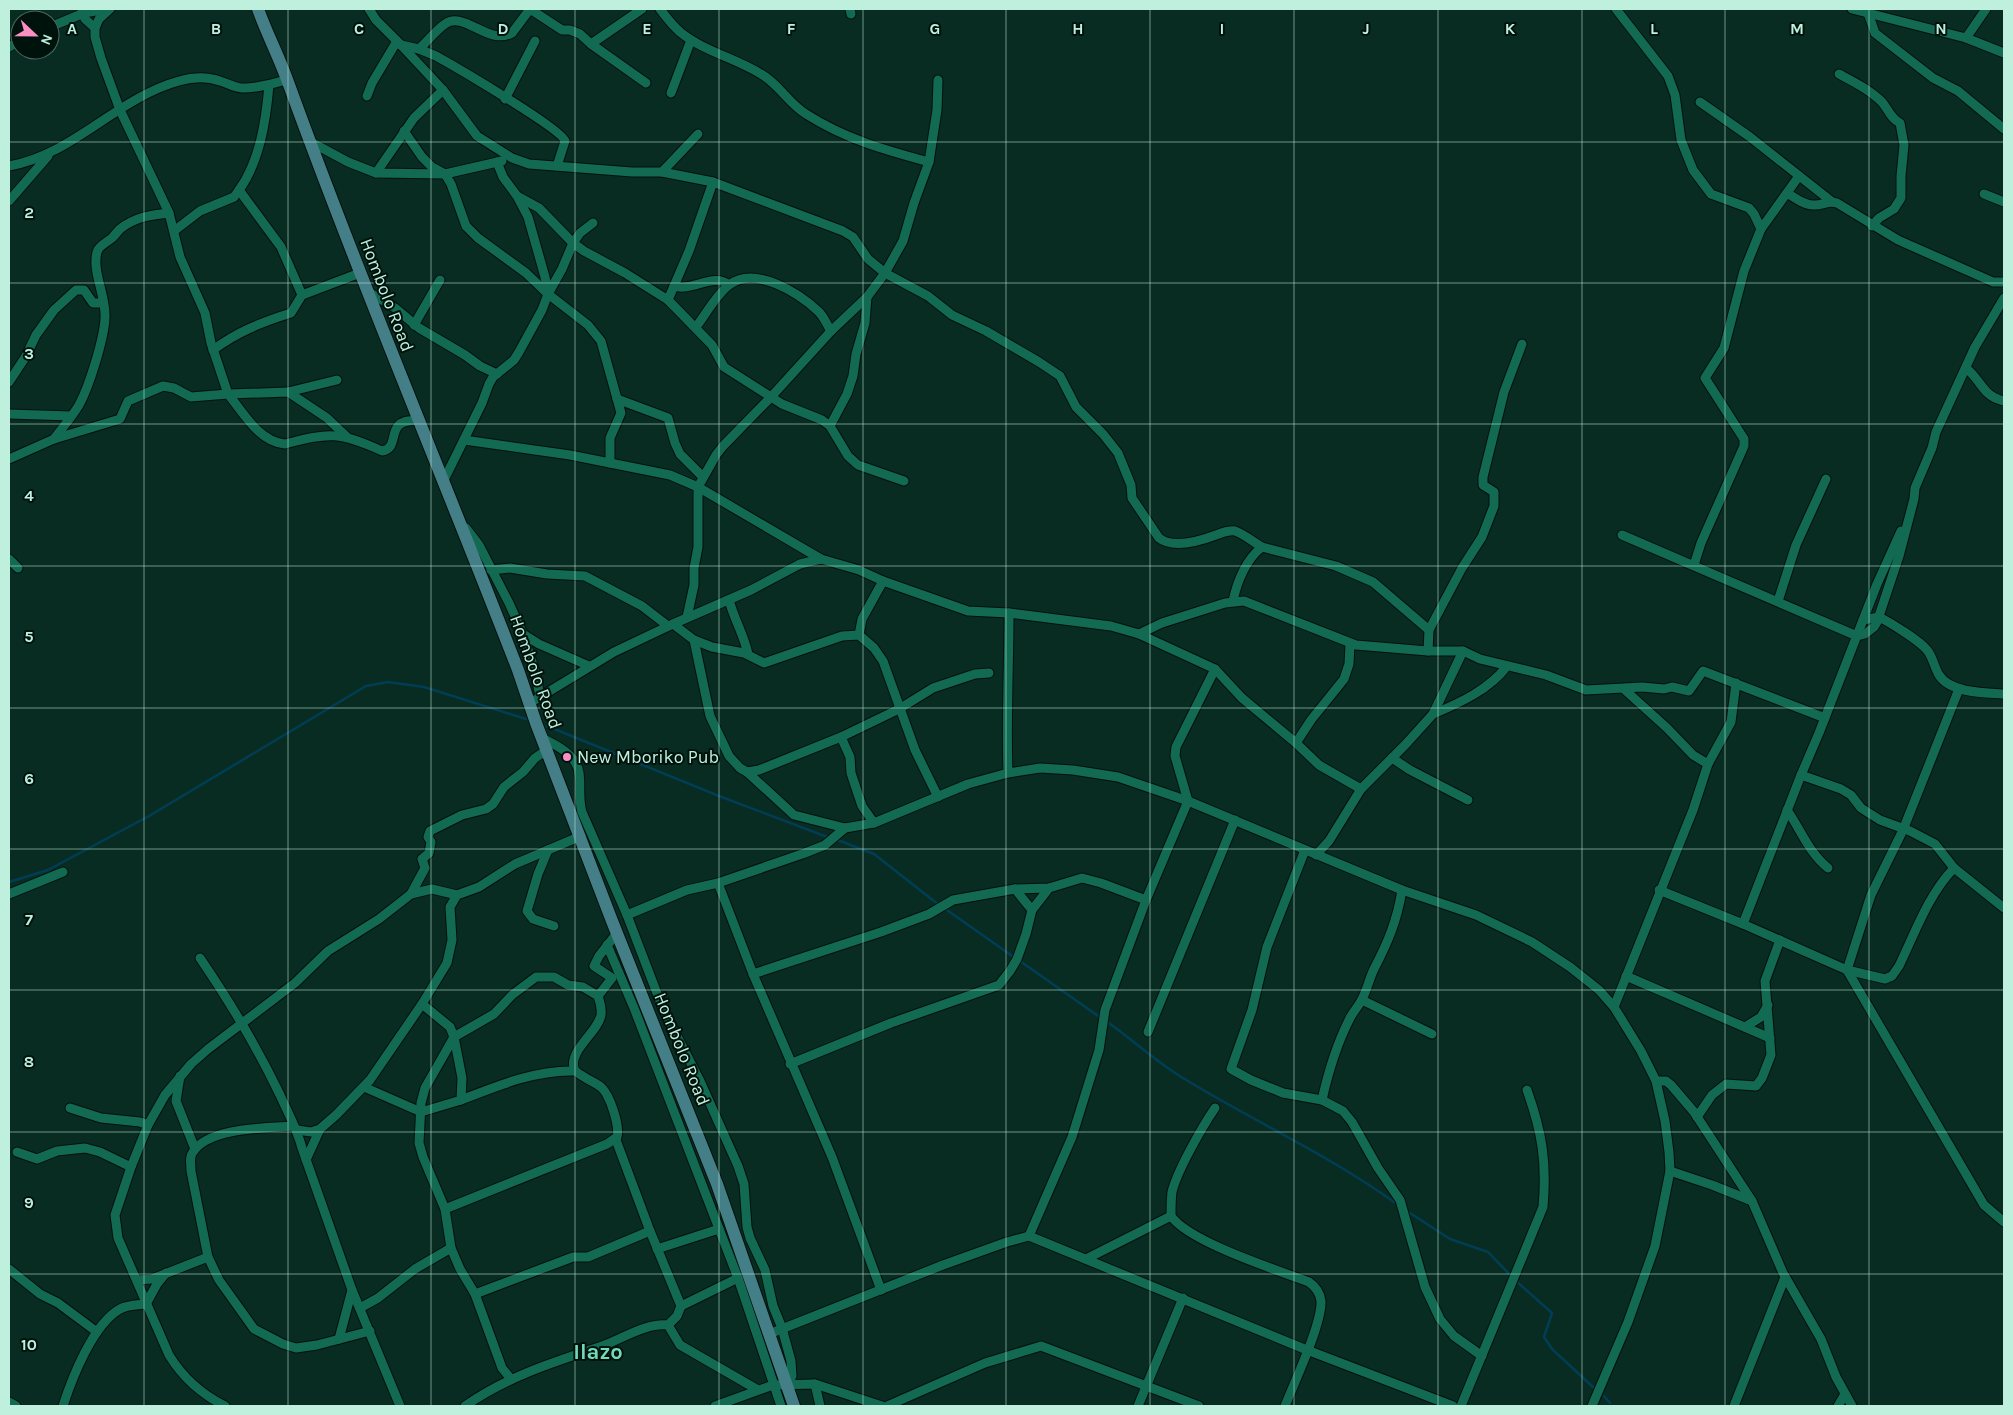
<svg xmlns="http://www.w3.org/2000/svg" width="2013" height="1415" font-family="Karla,sans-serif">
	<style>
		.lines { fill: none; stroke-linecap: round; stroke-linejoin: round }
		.stream { stroke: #003e55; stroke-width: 2.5 }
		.street-casing { stroke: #04110c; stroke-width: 11 }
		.secondary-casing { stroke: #04110c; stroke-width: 14 }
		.street { stroke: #126a53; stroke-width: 9 }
		.secondary { stroke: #447e86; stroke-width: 12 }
		.grid { fill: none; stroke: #bfefdd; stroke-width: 1; stroke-opacity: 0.55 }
		.poi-dot { fill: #fb8fc4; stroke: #00120c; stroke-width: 2 }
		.labels { text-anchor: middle; stroke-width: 4; stroke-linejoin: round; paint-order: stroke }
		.street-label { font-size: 18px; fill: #bfefdd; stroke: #00120c }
		.poi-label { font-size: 18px; fill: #bfefdd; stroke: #00120c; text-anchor: start }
		.district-label { font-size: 22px; font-weight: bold; fill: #72dab8; stroke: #00120c }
		.grid-label { font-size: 16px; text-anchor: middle; font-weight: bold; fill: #bfefdd; stroke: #00120c; stroke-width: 4; stroke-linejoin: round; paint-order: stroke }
	</style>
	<rect width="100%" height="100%" fill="#092c22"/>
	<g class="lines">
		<g class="stream">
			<polyline points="547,726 719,796 830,838"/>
			<polyline points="835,839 874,854 939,905"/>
			<polyline points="9,882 48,870 149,816 366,686 388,682 424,687 526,719"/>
			<polyline points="944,908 1015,958"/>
			<polyline points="1020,961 1101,1018"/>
			<path d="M1106,1021C1132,1039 1156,1062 1183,1078C1253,1121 1327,1154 1394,1202"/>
			<polyline points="1410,1213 1450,1239 1488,1252 1512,1277"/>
			<polyline points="1516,1281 1552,1313 1544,1337 1552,1349 1593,1387"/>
			<polyline points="1604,1396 1610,1403"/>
		</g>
		<g class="street-casing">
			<g id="street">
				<polyline points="82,9 85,19 95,28"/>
				<polyline points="110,9 99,19 95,28 95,37 101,58 120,110 169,213 180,257 205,313 211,343 228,394 288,392 327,418 347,437"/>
				<path d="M369,9L376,20L401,45L443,90L477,136L512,158L529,164L632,172H662L713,182L843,231L853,237L868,259L885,273L928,296L952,315L986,331L1039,362L1060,376L1076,407L1103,434L1118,453L1131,485L1132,498L1159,538C1173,549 1200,541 1216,535C1222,533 1228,530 1235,531C1244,534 1253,542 1262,547"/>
				<polyline points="530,9 562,30 570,30 580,34 591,44 642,9"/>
				<path d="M660,9C666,17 672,25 680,32C703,51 735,58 761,74C779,84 788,103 806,114C845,139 885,150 929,162"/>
				<polyline points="850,9 851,14"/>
				<polyline points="1616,9 1668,76 1675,95 1681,140 1693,170 1711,194 1749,208 1754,214 1761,229"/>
				<polyline points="1852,9 1966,38 2004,53"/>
				<polyline points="1868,13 1875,33 1933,78 1958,91 2004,129"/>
				<polyline points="50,27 84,13 108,9"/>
				<polyline points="1966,38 1986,9"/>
				<polyline points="591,44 646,83"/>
				<path d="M401,45L419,49L436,56C454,66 562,129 565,141L557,166"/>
				<polyline points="9,47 20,41"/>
				<path d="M419,49C428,41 436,30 445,24C464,10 488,46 512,33L530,9"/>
				<path d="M1839,74C1854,82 1870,90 1882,102C1888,109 1891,119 1900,123L1904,145L1901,176V198L1894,209L1879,218L1872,226"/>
				<polyline points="671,93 691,40"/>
				<polyline points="367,96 372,83 397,41"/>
				<polyline points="505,99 535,41"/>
				<polyline points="1700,102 1750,137 1831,201"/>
				<polyline points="404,131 422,157 432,167 445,174 451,184 466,226 478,238 526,273 548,294 588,325 601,341 621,413 610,438 610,463"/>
				<polyline points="309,141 348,162 376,173 445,174 502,161"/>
				<path d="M9,166C73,155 117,98 179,81C193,77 206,76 220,81C227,83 235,88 242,88C256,89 273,83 287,80"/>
				<polyline points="662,172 698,134"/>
				<polyline points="376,173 414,118 443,90"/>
				<path d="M239,190C260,161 266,120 269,85"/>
				<path d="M1787,193C1795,198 1804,205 1813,205C1822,206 1828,200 1837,203L1898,240L1993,282H2004"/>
				<polyline points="1984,194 2004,202"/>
				<polyline points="517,196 539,208 573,243 584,251 625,273 668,300 712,345 724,367 782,404 822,420 830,426 848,456 858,465 904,481"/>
				<polyline points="9,201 48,156"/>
				<polyline points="174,231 200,211 234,197 239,190 281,247 302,295 360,273"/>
				<path d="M674,286C692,292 714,272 729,285"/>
				<polyline points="367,291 395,308 419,328 465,355 480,366 497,374"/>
				<polyline points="548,294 562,269 573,243 580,233 593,223"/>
				<polyline points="668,300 689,251 713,182"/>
				<polyline points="414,325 440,280"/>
				<path d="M696,327C706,314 716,295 729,285C755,265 799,293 819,312C824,317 827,325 831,331"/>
				<path d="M213,350C237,332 262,322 291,313L302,295"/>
				<path d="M1966,368C1982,381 1982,396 2004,401"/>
				<polyline points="9,382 26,356 36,335 54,310 76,290 84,290 93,303 103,303"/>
				<polyline points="288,392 337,380"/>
				<polyline points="617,399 668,418 675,443 680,454 703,477"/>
				<polyline points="9,414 71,416"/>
				<polyline points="830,426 847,394 853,376 856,354 865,323 867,297"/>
				<path d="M54,439C62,428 72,417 79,405C89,387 104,339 105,318C106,300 97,282 96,265C95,247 100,247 112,238C115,235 117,232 120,229C135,217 150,215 169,213"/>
				<polyline points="464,440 570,455 670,475 698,487 821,559"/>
				<path d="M9,459L54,439L120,419L128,401L163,386L174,388L191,397L228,394C243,412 259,442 285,444C330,432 340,432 382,451C396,449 391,434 398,426C403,420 411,421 418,420"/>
				<polyline points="443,482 482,403 489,384 493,377 514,360 519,352 542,310 548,294 545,277 528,217 517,196 503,177 497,162"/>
				<polyline points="466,528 479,545 509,603 523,634 539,644 589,666"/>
				<polyline points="1622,535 1857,636 1865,634 1874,627 1877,622 1899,556 1914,499 1915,488 1932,448 1936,432 1975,347 2004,298"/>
				<polyline points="9,559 18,568"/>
				<polyline points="1694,565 1701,543 1744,446 1744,439 1705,378 1724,348 1744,271 1761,229 1799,176"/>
				<polyline points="491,570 510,568 547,574 585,576 642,606 668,626"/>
				<path d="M729,600C734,619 744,635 748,654"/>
				<path d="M1233,601C1237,582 1246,559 1262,547L1336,566L1373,582L1429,630"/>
				<polyline points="1778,601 1796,545 1826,479"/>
				<polyline points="687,617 694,585 694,568 698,547 698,487 716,455 723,446 771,397 831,331 867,297 885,273 903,241 914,203 929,162 937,110 938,80"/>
				<path d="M1863,620L1879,617C1891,623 1920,641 1927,650C1933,657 1934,667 1939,675C1950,693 1985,693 2004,694"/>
				<polyline points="673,624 694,640 712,647 744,653 764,663 842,636 859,635 874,648 883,661 915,750 938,797"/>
				<polyline points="523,634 535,671 540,696"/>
				<polyline points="1139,634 1162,623 1225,603 1244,601 1356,645 1428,651 1463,651 1480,659 1546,675 1586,690 1642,687 1664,689 1672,687 1689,691 1703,671 1825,718"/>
				<polyline points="859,635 862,619 883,581"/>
				<polyline points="694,640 710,716 729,756 740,768 747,772 759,770 841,737"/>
				<polyline points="1428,651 1429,630 1462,568 1482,537 1494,506 1494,492 1483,485 1483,477 1504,392 1522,344"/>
				<polyline points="1959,689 1903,830 1871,895 1847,970 1984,1205 2004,1222"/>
				<polyline points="1625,690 1667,728 1693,755 1708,764"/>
				<polyline points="530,703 614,652 673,624 751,590 800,564 821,559 859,570 883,581 968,611 1009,613 1111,626 1139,634 1215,669 1242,698 1296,743 1319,765 1361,789 1329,841 1316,855"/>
				<path d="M1433,714C1460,703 1490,689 1507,666"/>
				<path d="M542,738C556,745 577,755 579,773C581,786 578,798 582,812L627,915L663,1009L700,1081L738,1166L744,1184L747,1227L750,1238L765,1270L773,1306L782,1328L791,1361L792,1376L787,1384"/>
				<polyline points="1296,743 1311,720 1344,679 1349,664 1350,644"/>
				<polyline points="1392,758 1410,770 1468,800"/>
				<polyline points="747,772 794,815 845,828 874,823 968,784 1008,773 1040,768 1073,770 1118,777 1188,801 1402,890 1476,915 1532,942 1570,967 1599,990 1614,1007 1641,1051 1656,1081 1665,1121 1669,1152 1670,1171 1655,1246 1628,1322 1592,1406"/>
				<path d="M1008,773C1006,719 1009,666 1009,613"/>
				<polyline points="1801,775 1841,789 1851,795 1861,808 1880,820 1910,831 1935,844 1954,868 2004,908"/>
				<polyline points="1361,789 1405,745 1433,714 1463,651"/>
				<path d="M1787,810C1801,830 1809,853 1828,868"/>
				<polyline points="874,823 862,806 851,773 850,757 841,737 899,709 933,688 975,674 989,673"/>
				<polyline points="548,850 538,874 527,911 533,919 554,926"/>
				<polyline points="1305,850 1267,947 1252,1010 1231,1069 1251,1080 1283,1093 1322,1100 1343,1111 1352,1122 1378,1168 1400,1200 1425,1287 1440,1319 1454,1336 1482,1356"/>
				<polyline points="718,883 753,974 832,1157 881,1290"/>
				<polyline points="1015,889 1032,910"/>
				<path d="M1659,890L1743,924L1847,970L1885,979L1892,976L1899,966C1915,933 1928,895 1954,868"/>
				<polyline points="9,894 63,872"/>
				<polyline points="411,894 425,868 422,859 429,853 431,842 428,837 430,831 462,815 486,809 493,804 504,787 523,772 535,758 547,750"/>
				<polyline points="627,915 687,890 718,883 805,853 825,845 845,828"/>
				<polyline points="1743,924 1801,775 1819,733 1877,584 1901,531"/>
				<polyline points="607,945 634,1008 738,1278 781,1406"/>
				<path d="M200,958C230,1002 257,1047 280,1095C288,1113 297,1129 302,1148L352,1290L400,1406"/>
				<polyline points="753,974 881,932 929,914 953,900 1015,889 1049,888 1082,878 1101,883 1146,900 1188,801 1175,756 1176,747 1215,669"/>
				<polyline points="1626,976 1770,1038"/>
				<polyline points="1362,1000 1432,1034"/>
				<polyline points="422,1004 450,1027 454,1037 425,1088 421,1103 419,1143 423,1157 445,1209 451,1248 460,1269 475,1294 502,1368 511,1379"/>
				<polyline points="1614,1007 1693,810 1708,764 1731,722 1736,683"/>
				<polyline points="1745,1027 1761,1017 1768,1005"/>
				<polyline points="1148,1032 1235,820"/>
				<polyline points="790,1064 891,1023 999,985 1010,971 1017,959 1026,934 1032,910 1049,888"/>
				<polyline points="180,1076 176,1101 195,1149"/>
				<polyline points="1656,1081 1666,1081 1671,1085 1694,1112 1752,1201 1783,1273 1821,1339 1836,1377 1852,1406"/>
				<polyline points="364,1087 421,1112 461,1100 462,1078 454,1037 494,1014 512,995 536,977 554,977 568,985 583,987 598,996"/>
				<path d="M461,1100C497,1086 535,1070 574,1071"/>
				<path d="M1322,1100C1328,1073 1337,1044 1349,1020C1352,1013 1358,1007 1361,1001C1367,991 1369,979 1374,969C1388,942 1397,921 1402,890"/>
				<polyline points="70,1108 101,1118 140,1122 148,1125"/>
				<path d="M1215,1108C1202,1127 1177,1171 1172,1192C1171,1200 1171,1208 1171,1216C1189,1242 1277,1270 1309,1282C1316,1287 1320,1293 1321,1301C1322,1324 1294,1383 1285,1406"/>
				<polyline points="1697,1117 1712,1095 1726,1084 1756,1086 1762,1078 1771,1055 1765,981 1780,940"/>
				<path d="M294,1126C268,1128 209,1127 193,1152C189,1157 191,1164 191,1171L208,1257L219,1280L254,1329L283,1344L296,1348L317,1345L370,1331"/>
				<polyline points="297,1130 311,1132 320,1129 336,1115 370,1080 422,1004 447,963 452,940 450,907 457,895 479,887 515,864 581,836"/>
				<polyline points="616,1140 650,1231 681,1306 677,1316 668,1325"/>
				<polyline points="17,1152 37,1159 57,1151 85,1148 100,1152 131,1167"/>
				<polyline points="306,1160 320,1129"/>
				<polyline points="1670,1171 1712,1185 1752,1201"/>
				<path d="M445,1209L607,1144L617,1137C620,1126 610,1095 601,1087C595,1082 575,1074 574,1068C569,1050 598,1032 601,1015C602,1008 600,1002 598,996L612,978L594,966L599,956L617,933"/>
				<polyline points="1029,1236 1072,1137 1099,1050 1105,1010 1146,900"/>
				<polyline points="657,1249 719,1229"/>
				<polyline points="1086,1259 1171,1216"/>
				<polyline points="9,1269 40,1294 58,1303 97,1332"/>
				<polyline points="137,1280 152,1279 208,1257"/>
				<polyline points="475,1294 573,1257 588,1257 650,1231"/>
				<polyline points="681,1306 738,1278"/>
				<polyline points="360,1308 378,1298 415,1269 451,1248"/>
				<polyline points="769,1334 943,1265 1007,1242 1029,1236 1307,1350 1453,1406"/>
				<polyline points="339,1339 352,1290"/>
				<polyline points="815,1384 820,1406"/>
				<polyline points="9,1402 16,1406"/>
				<path d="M63,1406C72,1378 93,1324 120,1309C127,1305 138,1305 146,1304L157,1284L166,1273"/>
				<path d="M225,1406C201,1394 183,1378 169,1355L118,1238L115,1215L131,1167L148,1125L165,1095L191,1064L208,1049L295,983L328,951L379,919L411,894L432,889L457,895"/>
				<path d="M465,1406C508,1376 554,1362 602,1346C624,1338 645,1323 668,1325L680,1345L758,1390"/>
				<polyline points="715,1406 773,1385 815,1384 882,1406"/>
				<polyline points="887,1406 985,1363 1041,1346 1199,1406"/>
				<polyline points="1138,1406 1183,1298"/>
				<path d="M1461,1406L1543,1207C1547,1162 1542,1132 1527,1090"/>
				<polyline points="1734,1406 1785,1277"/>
				<polyline points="1838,1406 1845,1394"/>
			</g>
		</g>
		<g class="secondary-casing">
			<path id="secondary" d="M258,9C267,34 279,57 288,82C360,280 442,474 518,670L536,723L612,921L717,1184L794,1406"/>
		</g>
		<use href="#street" class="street"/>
		<use href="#secondary" class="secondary"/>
	</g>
	<path class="grid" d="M144,9V1406M288,9V1406M431,9V1406M575,9V1406M719,9V1406M863,9V1406M1006,9V1406M1150,9V1406M1294,9V1406M1438,9V1406M1582,9V1406M1725,9V1406M1869,9V1406M9,142H2004M9,283H2004M9,424H2004M9,566H2004M9,708H2004M9,849H2004M9,990H2004M9,1132H2004M9,1274H2004"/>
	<circle class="poi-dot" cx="567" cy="757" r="5"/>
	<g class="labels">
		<g class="street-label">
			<text transform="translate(387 295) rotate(69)" y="6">Hombolo Road</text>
			<text transform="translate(536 672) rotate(70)" y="6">Hombolo Road</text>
			<text transform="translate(682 1049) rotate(68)" y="6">Hombolo Road</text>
		</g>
		<g class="poi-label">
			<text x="577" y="763">New Mboriko Pub</text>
		</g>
		<g class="district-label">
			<text x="598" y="1359">Ilazo</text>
		</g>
	</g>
	<g class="grid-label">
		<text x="72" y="34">A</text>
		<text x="216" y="34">B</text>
		<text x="359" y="34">C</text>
		<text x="503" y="34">D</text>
		<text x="647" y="34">E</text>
		<text x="791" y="34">F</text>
		<text x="935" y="34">G</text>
		<text x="1078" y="34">H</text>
		<text x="1222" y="34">I</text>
		<text x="1366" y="34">J</text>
		<text x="1510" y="34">K</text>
		<text x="1654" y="34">L</text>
		<text x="1797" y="34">M</text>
		<text x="1941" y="34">N</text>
		<text x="29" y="218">2</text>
		<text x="29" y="359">3</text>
		<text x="29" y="501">4</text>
		<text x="29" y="642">5</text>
		<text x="29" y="784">6</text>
		<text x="29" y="925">7</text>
		<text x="29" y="1067">8</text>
		<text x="29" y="1208">9</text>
		<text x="29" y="1350">10</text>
	</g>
	<rect width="2013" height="1415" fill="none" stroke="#bfefdd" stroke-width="20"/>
	<g transform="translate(35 35) rotate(112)"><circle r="24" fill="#00120c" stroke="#4c6a60"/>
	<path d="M0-4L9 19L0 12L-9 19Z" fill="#fb8fc4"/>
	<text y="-8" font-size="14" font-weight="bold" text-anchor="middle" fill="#bfefdd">N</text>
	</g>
</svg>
